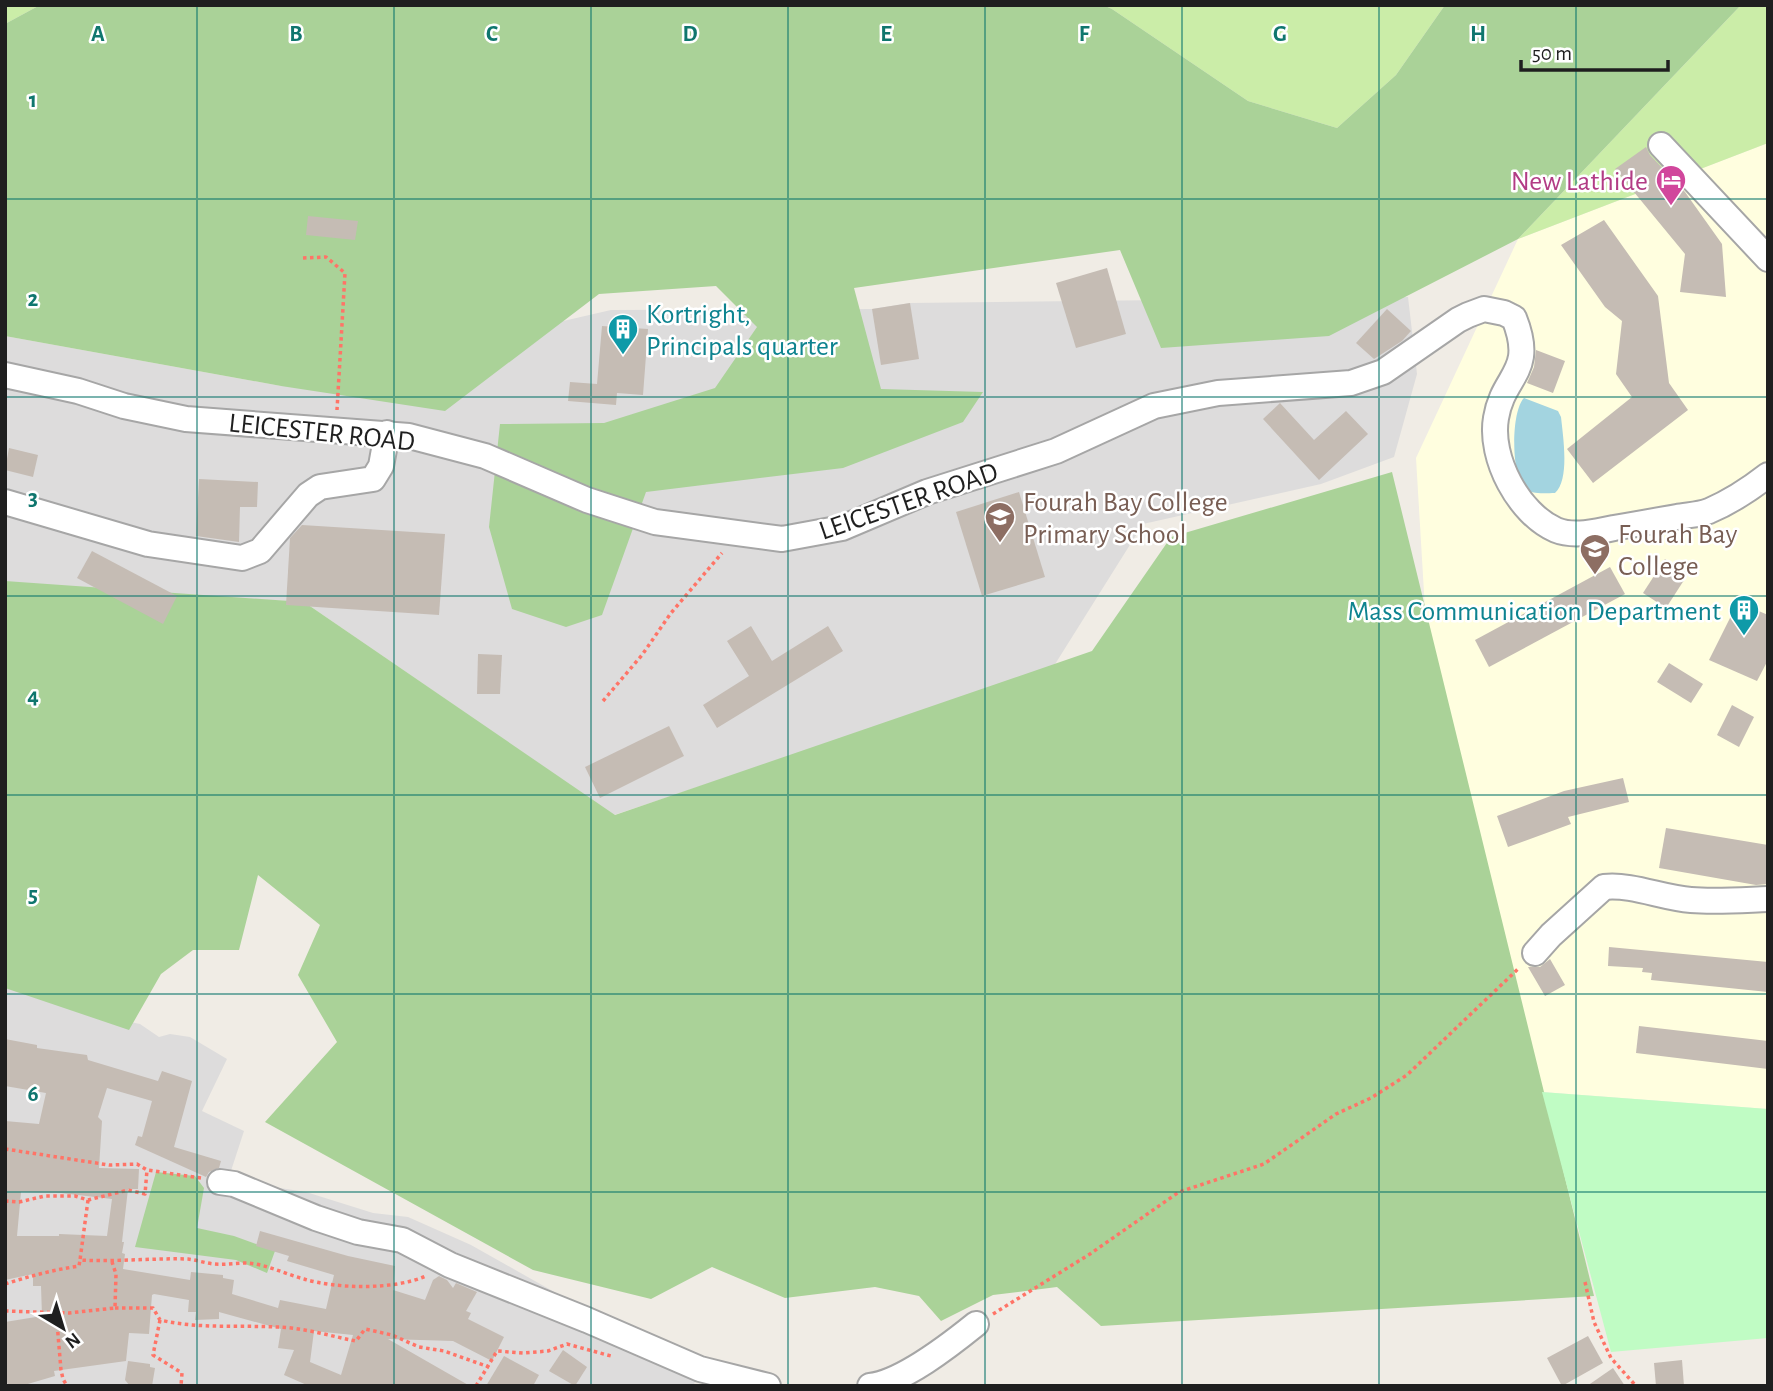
<svg xmlns="http://www.w3.org/2000/svg" width="1773" height="1391" font-family="'Alegreya Sans',sans-serif">
	<style>
		.residential { fill: #dddcdc }
		.education { fill: #fffedf }
		.grass { fill: #cbeda8 }
		.forest { fill: #aad298 }
		.park { fill: #c0fcc4 }
		.water { fill: #a3d4e0 }
		.building { fill: #c5bcb4; fill-rule: evenodd }
		.lines { fill: none; stroke-linecap: round; stroke-linejoin: round }
		.minor-casing { stroke: #a6a6a6; stroke-width: 28 }
		.path { stroke: #ff7467; stroke-width: 3.5; stroke-dasharray: 3.5 3.5; stroke-linecap: butt }
		.minor { stroke: #fff; stroke-width: 24 }
		.grid { fill: none; stroke: #0f766e; stroke-width: 2; stroke-opacity: 0.55 }
		.labels { text-anchor: middle; stroke-width: 5; stroke-linejoin: round; paint-order: stroke }
		.hotel-label { font-size: 28px; fill: #b23c85; stroke: #fff; text-anchor: end }
		.culture-label { font-size: 28px; fill: #0d838f; stroke: #fff; text-anchor: start }
		.street-label { font-size: 28px; fill: #1f1f1f; stroke: #fff }
		.education-label { font-size: 28px; fill: #785e54; stroke: #fff; text-anchor: start }
		.grid-label { font-size: 23px; text-anchor: middle; font-weight: bold; fill: #0f766e; stroke: #fff; stroke-width: 5; stroke-linejoin: round; paint-order: stroke }
	</style>
	<rect width="100%" height="100%" fill="#f0ece5"/>
	<g class="residential">
		<polygon points="1408,297 1417,374 1394,457 1321,484 1143,524 1052,669 614,815 304,602 5,585 5,336 281,386 611,310 872,309 910,303"/>
		<polygon points="5,982 96,1015 140,1024 159,1037 170,1034 190,1037 227,1059 202,1111 244,1131 228,1180 306,1192 373,1213 408,1217 471,1245 620,1329 703,1367 693,1386 5,1386"/>
	</g>
	<polygon class="education" points="1768,143 1768,1109 1542,1092 1430,693 1416,458 1518,239"/>
	<g class="grass">
		<polygon points="5,5 40,5 5,24"/>
		<polygon points="1103,5 1445,5 1396,75 1337,128 1248,101 1112,9"/>
		<polygon points="1741,5 1768,5 1768,143 1518,239"/>
	</g>
	<g class="forest">
		<polygon points="40,5 1103,5 1112,9 1248,101 1337,128 1396,75 1445,5 1741,5 1518,239 1329,336 1161,348 1120,250 854,288 881,389 983,392 963,422 843,468 646,492 602,615 566,627 512,609 489,527 500,424 604,423 715,388 757,327 716,286 599,294 445,411 281,386 5,336 5,24"/>
		<polygon points="1392,472 1594,1296 1101,1326 1057,1287 993,1295 941,1321 919,1296 875,1287 785,1298 712,1267 651,1299 533,1270 265,1122 337,1042 298,975 320,925 258,875 239,950 193,950 161,974 129,1030 5,988 5,581 304,602 615,815 1092,651 1171,537"/>
		<polygon points="156,1172 195,1176 204,1188 197,1228 234,1236 275,1251 267,1273 236,1260 135,1247"/>
	</g>
	<polygon class="park" points="1542,1092 1768,1109 1768,1338 1611,1352"/>
	<path class="water" d="M1524,398L1558,411L1561,417C1563,436 1570,480 1555,493C1546,493 1531,495 1524,488C1511,474 1511,411 1524,398Z"/>
	<g class="building">
		<polygon points="1646,147 1650,155 1685,192 1722,244 1726,297 1680,292 1685,254 1615,169"/>
		<polygon points="308,216 358,221 355,240 306,235"/>
		<polygon points="1604,220 1658,296 1669,383 1688,410 1593,483 1567,449 1632,397 1616,374 1622,321 1605,307 1561,245"/>
		<polygon points="1107,268 1126,334 1076,348 1056,283"/>
		<polygon points="910,303 919,359 881,365 872,309"/>
		<polygon points="1387,309 1411,331 1402,341 1374,359 1356,343"/>
		<polygon points="602,326 648,329 643,395 617,393 616,405 568,401 570,382 597,384"/>
		<polygon points="1536,350 1565,361 1553,393 1527,383 1534,367"/>
		<polygon points="1280,403 1314,440 1346,411 1368,434 1319,480 1263,419"/>
		<polygon points="9,448 38,455 33,477 5,470"/>
		<polygon points="199,479 258,482 257,507 240,507 239,542 196,536"/>
		<polygon points="1019,492 1045,577 982,596 956,512"/>
		<polygon points="302,525 445,534 439,615 286,605 290,538"/>
		<polygon points="92,551 177,596 163,624 77,578"/>
		<polygon points="1665,559 1688,574 1666,608 1643,593"/>
		<polygon points="1610,567 1625,594 1489,667 1475,640"/>
		<polygon points="1738,602 1768,615 1768,660 1757,681 1709,660"/>
		<polygon points="751,626 772,661 828,626 843,651 717,728 703,705 749,676 727,641"/>
		<polygon points="478,654 502,655 500,694 477,694"/>
		<polygon points="1669,663 1703,684 1691,703 1657,682"/>
		<polygon points="1732,705 1754,717 1739,747 1717,735"/>
		<polygon points="669,726 684,756 600,798 585,767"/>
		<polygon points="1623,778 1629,802 1568,817 1571,824 1508,847 1497,816 1564,791"/>
		<polygon points="1666,828 1768,845 1768,884 1756,885 1659,868"/>
		<polygon points="1609,947 1768,962 1768,992 1651,980 1652,973 1642,972 1643,968 1608,966"/>
		<polygon points="1550,959 1565,985 1545,996 1528,967 1540,967"/>
		<polygon points="1639,1026 1768,1041 1768,1069 1636,1053"/>
		<path d="M5,1039L37,1045V1048L87,1055L88,1060L158,1081L162,1071L192,1081L174,1147L221,1161L219,1168L209,1172L206,1177L135,1145L138,1136L142,1137L152,1101L107,1088L98,1117L102,1121L99,1168L139,1169L138,1189H128L122,1242H124L122,1253L125,1254L123,1269L190,1280L191,1272L223,1275V1278L234,1280L232,1294L278,1308L280,1300L326,1309L334,1275L287,1261L289,1256L256,1246L260,1231L348,1256L395,1266L393,1290L425,1300L433,1280L439,1276L447,1280L453,1288L456,1283L477,1292L466,1311L471,1313L468,1319L504,1337L492,1361L453,1341L388,1339L470,1386H309L284,1375L294,1350L278,1348L281,1329L219,1312V1319L195,1320L196,1312H188L189,1300L154,1294L152,1295L149,1334L129,1333L126,1361L54,1371L55,1376L21,1386H8L5,1375V1322L42,1316L41,1286H33V1274L5,1280V1121L39,1124L46,1093L5,1086ZM21,1192L61,1193L112,1199L107,1236L59,1234V1236H17ZM314,1331L353,1335L341,1375L310,1362Z"/>
		<polygon points="1588,1336 1603,1363 1562,1386 1547,1358"/>
		<polygon points="563,1350 587,1367 575,1386 549,1371"/>
		<polygon points="504,1356 539,1375 533,1386 486,1386"/>
		<polygon points="1682,1360 1684,1386 1656,1386 1654,1363"/>
		<polygon points="128,1361 150,1364 150,1367 155,1368 152,1386 130,1386 125,1380"/>
		<polygon points="1613,1368 1625,1386 1587,1386"/>
	</g>
	<g class="lines">
		<g class="minor-casing">
			<g id="minor">
				<polyline points="1661,145 1768,259"/>
				<path d="M5,375L78,391L124,406L186,419L409,436L485,456L587,500L655,522L782,539L842,528L927,492L1056,451L1154,406L1218,393L1351,383L1383,372L1458,320L1468,315L1484,309L1504,313L1514,318C1536,373 1503,374 1496,418C1489,458 1519,514 1556,530C1573,537 1596,532 1614,528C1635,524 1656,521 1677,517C1687,515 1699,515 1709,511C1730,502 1750,489 1768,475"/>
				<polyline points="5,502 148,544 242,558 260,551 308,495 320,487 373,479 381,466 387,433"/>
				<path d="M1535,953L1551,935L1604,887C1633,884 1662,898 1691,900C1716,902 1742,900 1768,899"/>
				<polyline points="220,1182 234,1184 316,1218 358,1232 402,1240 450,1265 587,1320 700,1369 768,1386"/>
				<path d="M870,1386C903,1382 950,1345 976,1324"/>
			</g>
		</g>
		<g class="path">
			<polyline points="303,258 326,257 345,273 337,410"/>
			<polyline points="603,701 642,655 671,613 722,553"/>
			<polyline points="5,1149 109,1165 137,1164 147,1170 201,1178"/>
			<path d="M88,1200L80,1260C116,1262 152,1258 188,1259C196,1260 205,1263 214,1264C225,1265 236,1263 247,1263C266,1264 285,1274 304,1279C337,1289 394,1290 426,1276"/>
			<polyline points="5,1201 19,1202 45,1196 75,1196 88,1200 128,1190 145,1194 147,1170"/>
			<polyline points="1585,1282 1594,1322 1611,1358 1636,1386"/>
			<path d="M5,1284C30,1276 53,1270 79,1266L80,1260"/>
			<path d="M115,1308H153L160,1320C198,1329 236,1325 275,1327C301,1327 330,1336 356,1341L365,1329L392,1335L419,1347L444,1351L489,1367"/>
			<polyline points="5,1311 69,1313 115,1308 116,1274 112,1262"/>
			<polyline points="56,1311 61,1370 63,1379 67,1386"/>
			<polyline points="993,1314 1090,1254 1179,1192 1264,1164 1336,1114 1371,1098 1407,1075 1519,968"/>
			<polyline points="160,1320 153,1355 182,1373 181,1386"/>
			<polyline points="476,1386 497,1351 523,1353 548,1351 567,1344 611,1356"/>
		</g>
		<use href="#minor" class="minor"/>
	</g>
	<path class="grid" d="M197,5V1386M394,5V1386M591,5V1386M788,5V1386M985,5V1386M1182,5V1386M1379,5V1386M1576,5V1386M5,199H1768M5,397H1768M5,596H1768M5,795H1768M5,994H1768M5,1192H1768"/>
	<defs>
		<g id="hotel-pin" transform="scale(1.575)"><path d="M0 17L-7.5 6A9.5 9.5 0 1 1 7.5 6Z" fill="#d1479c" stroke="#fff"/><path d="M-6-4.5h1.5V1H6V5H4.5V3h-9V5H-6ZM-4 0a1.8 1.8 0 1 1 3.6 0ZM.5 0V-2.5h3Q6-2.5 6 0Z" fill="#fff"/></g>
		<g id="building-pin" transform="scale(1.575)"><path d="M0 17L-7.5 6A9.5 9.5 0 1 1 7.5 6Z" fill="#0f9aa8" stroke="#fff"/><path d="M-4-6H4V6H1V3H-1V6H-4ZM-2.5-4.3h1.7v1.8h-1.7ZM.8-4.3h1.7v1.8H.8ZM-2.5-1h1.7V.8h-1.7ZM.8-1h1.7V.8H.8Z" fill="#fff"/></g>
		<g id="school-pin" transform="scale(1.575)"><path d="M0 17L-7.5 6A9.5 9.5 0 1 1 7.5 6Z" fill="#8d6e63" stroke="#fff"/><path d="M0-5L7-2L0 1L-7-2ZM-4 1L0 2.5L4 1V4Q0 6-4 4Z" fill="#fff"/></g>
		<g id="university-pin" transform="scale(1.575)"><path d="M0 17L-7.5 6A9.5 9.5 0 1 1 7.5 6Z" fill="#8d6e63" stroke="#fff"/><path d="M0-5L7-2L0 1L-7-2ZM-4 1L0 2.5L4 1V4Q0 6-4 4Z" fill="#fff"/></g>
	</defs>
	<g fill-rule="evenodd">
		<use href="#hotel-pin" x="1671" y="180"/>
		<use href="#building-pin" x="623" y="329"/>
		<use href="#school-pin" x="1000" y="517"/>
		<use href="#university-pin" x="1595" y="549"/>
		<use href="#building-pin" x="1744" y="610"/>
	</g>
	<g class="labels">
		<g class="hotel-label">
			<text x="1648" y="190">New Lathide</text>
		</g>
		<g class="culture-label">
			<text x="646" y="323">Kortright,<tspan x="646" dy="32">Principals quarter</tspan></text>
			<text x="1721" y="620" text-anchor="end">Mass Communication Department</text>
		</g>
		<g class="street-label">
			<text transform="translate(322 431) rotate(6)" y="10">LEICESTER ROAD</text>
			<text transform="translate(908 500) rotate(-19)" y="10">LEICESTER ROAD</text>
		</g>
		<g class="education-label">
			<text x="1023" y="511">Fourah Bay College<tspan x="1023" dy="32">Primary School</tspan></text>
			<text x="1618" y="543">Fourah Bay<tspan x="1618" dy="32">College</tspan></text>
		</g>
	</g>
	<g class="grid-label">
		<text x="98" y="41">A</text>
		<text x="296" y="41">B</text>
		<text x="492" y="41">C</text>
		<text x="690" y="41">D</text>
		<text x="886" y="41">E</text>
		<text x="1084" y="41">F</text>
		<text x="1280" y="41">G</text>
		<text x="1478" y="41">H</text>
		<text x="33" y="107">1</text>
		<text x="33" y="306">2</text>
		<text x="33" y="505">3</text>
		<text x="33" y="703">4</text>
		<text x="33" y="902">5</text>
		<text x="33" y="1101">6</text>
	</g>
	<rect width="1773" height="1391" fill="none" stroke="#1f1f1f" stroke-width="14"/>
	<g transform="translate(63 1328) rotate(142)" stroke="#ffffff" stroke-width="5" paint-order="stroke">
	<path d="M0-5L12 26L0 18L-12 26Z" fill="#1f1f1f"/>
	<text y="-10" font-size="19" font-weight="bold" text-anchor="middle" fill="#1f1f1f">N</text>
	</g>
	<path d="M1521 60v10h147v-10" fill="none" stroke="#1f1f1f" stroke-width="3.5"/>
	<text x="1532" y="60" font-size="21" fill="#1f1f1f" stroke="#ffffff" stroke-width="5" paint-order="stroke">50 m</text>
</svg>
